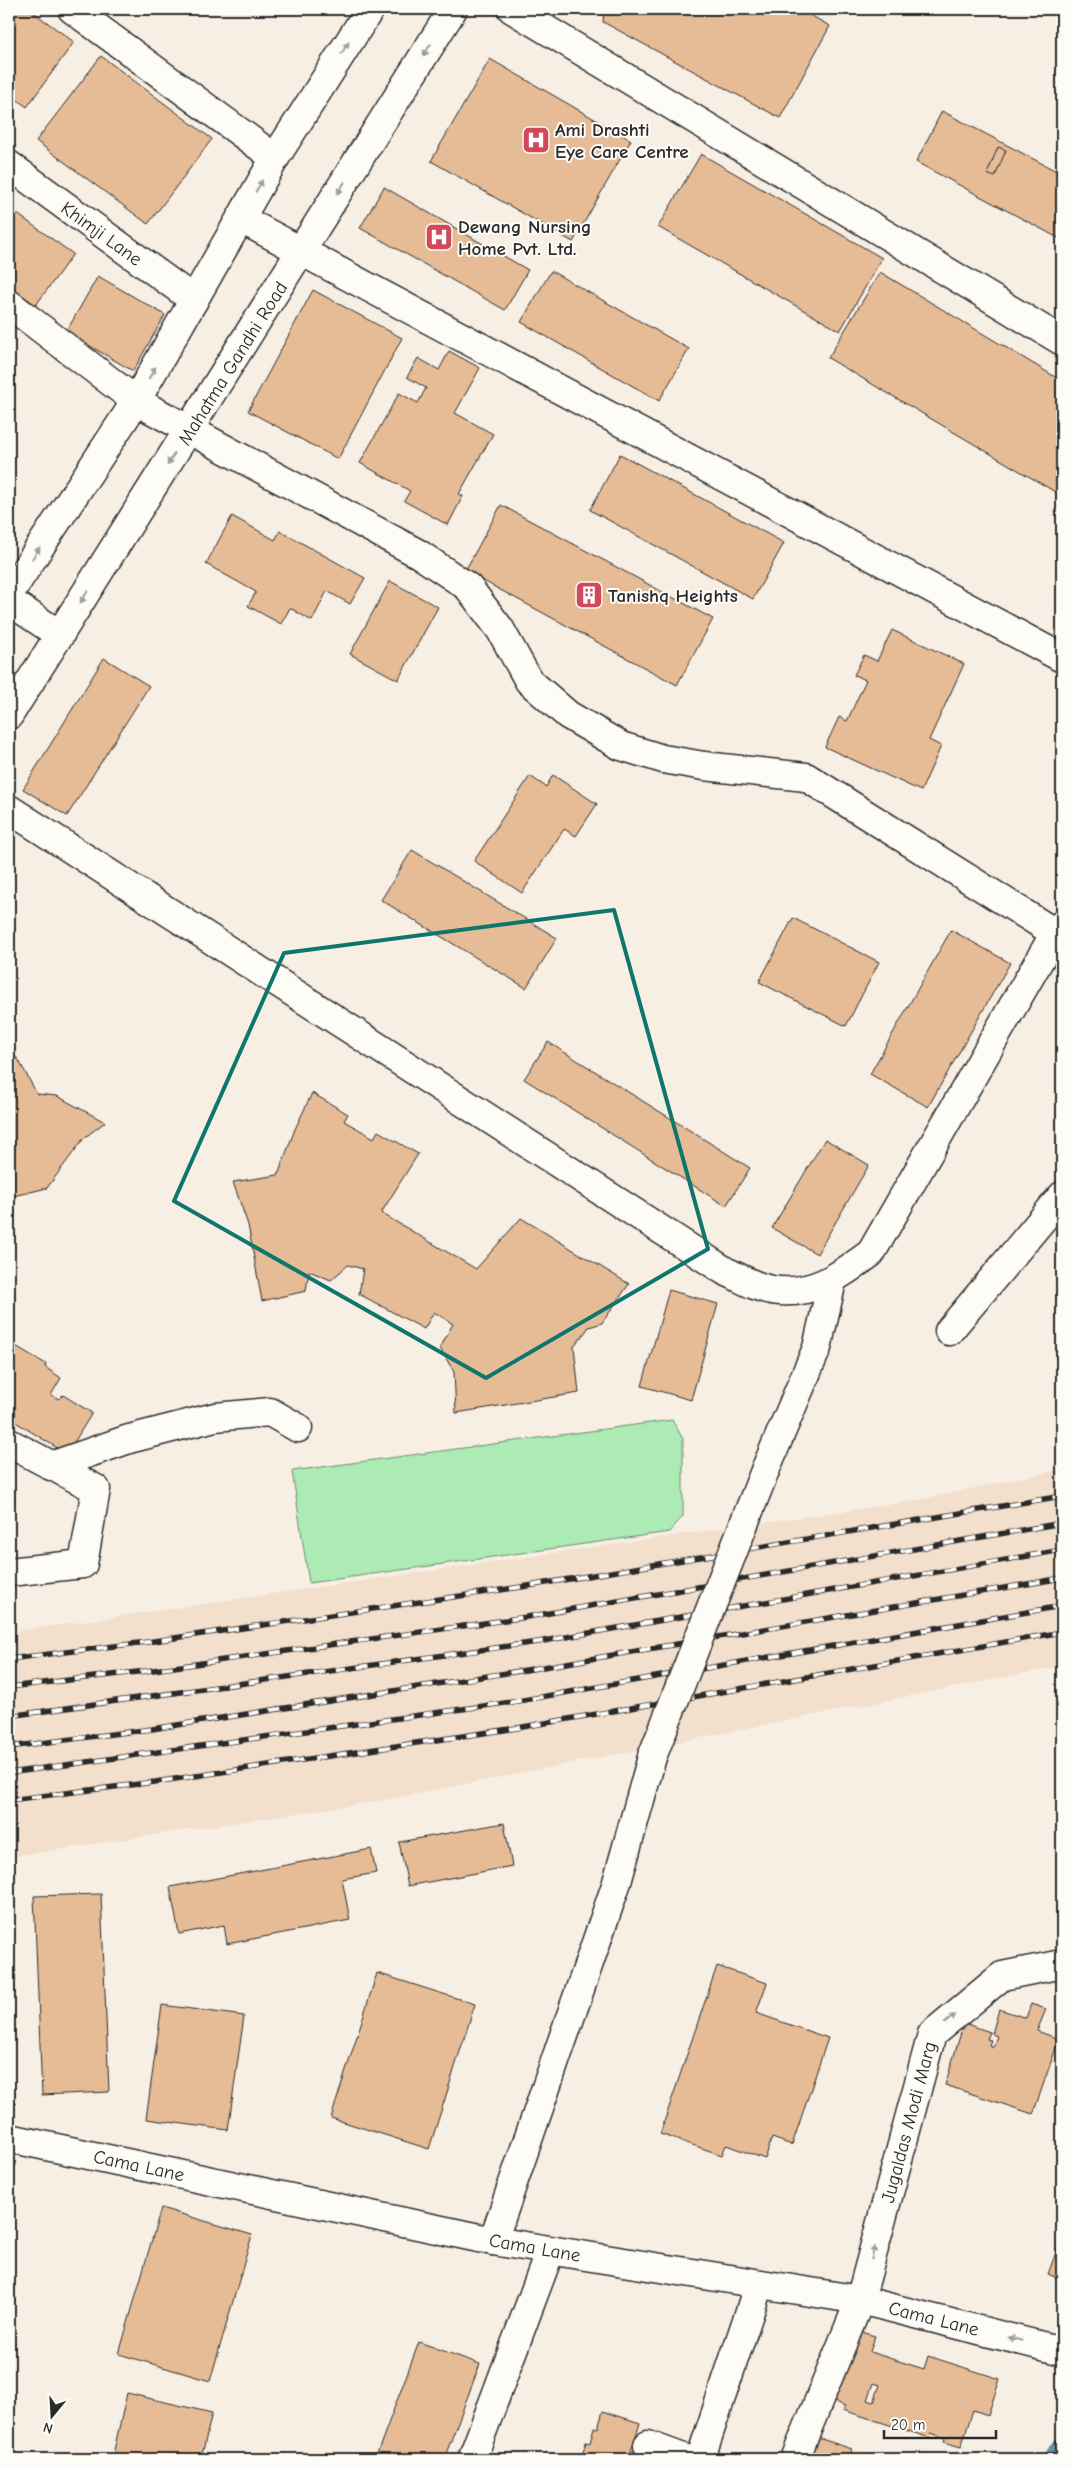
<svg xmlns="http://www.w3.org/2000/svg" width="1071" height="2468" font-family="'Comic Neue',sans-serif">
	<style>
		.built { fill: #f2e0cd }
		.green { fill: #acebb3; stroke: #6c8b6f }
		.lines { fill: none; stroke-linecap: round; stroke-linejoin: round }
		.stream { stroke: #63949b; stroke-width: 11 }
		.building { fill: #e5bc96; stroke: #2b2b2b; fill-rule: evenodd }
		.minor-casing { stroke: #2b2b2b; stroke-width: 31 }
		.tertiary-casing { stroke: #2b2b2b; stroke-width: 31 }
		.minor { stroke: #fdfcf7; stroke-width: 28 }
		.tertiary { stroke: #fdfcf7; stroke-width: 28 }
		.rail-casing { stroke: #2b2b2b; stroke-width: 5.5 }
		.rail { stroke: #fdfcf7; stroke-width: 4; stroke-dasharray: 11; stroke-linecap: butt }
		.minor-bridge-casing { stroke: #2b2b2b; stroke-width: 31; stroke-linecap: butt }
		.minor-bridge { stroke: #fdfcf7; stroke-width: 28 }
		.oneway { fill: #9e9e9b }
		.marked { fill: none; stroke: #0f766e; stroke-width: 4; stroke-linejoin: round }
		.labels { text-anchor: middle; stroke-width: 4; stroke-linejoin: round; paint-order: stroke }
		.poi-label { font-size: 19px; font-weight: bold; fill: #2b2b2b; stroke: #fdfcf7; text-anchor: start }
		.street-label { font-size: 19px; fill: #2b2b2b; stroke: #fdfcf7 }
	</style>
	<rect width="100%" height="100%" fill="#f8efe4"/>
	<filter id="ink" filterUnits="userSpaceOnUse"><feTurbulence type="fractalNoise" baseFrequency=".02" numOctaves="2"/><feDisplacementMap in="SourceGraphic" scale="10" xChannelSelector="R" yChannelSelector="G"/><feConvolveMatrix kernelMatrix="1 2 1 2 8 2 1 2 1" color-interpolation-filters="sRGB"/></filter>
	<g filter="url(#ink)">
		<polygon class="built" points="1062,1469 1062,1666 391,1799 9,1857 9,1632 919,1500"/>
		<polygon class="green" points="672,1420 683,1439 683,1516 669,1532 309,1583 292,1471"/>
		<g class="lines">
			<polyline class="stream" points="1047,2459 1062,2440"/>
		</g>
		<g class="building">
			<polygon points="9,9 29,9 74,42 27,107 9,94"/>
			<polygon points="604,9 799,9 830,26 780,118 603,22"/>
			<polygon points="101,56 212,139 148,224 36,141"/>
			<polygon points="490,59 631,140 573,242 431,161"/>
			<polygon points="942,111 1062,174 1062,240 916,162"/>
			<polygon points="998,147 1006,150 995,177 987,174"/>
			<polygon points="701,154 882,258 840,331 658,227"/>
			<polygon points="384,187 528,270 505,310 360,228"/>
			<polygon points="9,208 73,254 36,305 9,286"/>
			<polygon points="551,271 689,349 659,401 521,322"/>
			<polygon points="880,272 1062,381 1062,485 1057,493 828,358"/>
			<polygon points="98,276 165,315 133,371 66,332"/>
			<polygon points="313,290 402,338 338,459 248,411"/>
			<polygon points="449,351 480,368 455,413 493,434 459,494 463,496 448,525 404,501 410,491 360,463 399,393 418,403 426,388 407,377 418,358 439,370"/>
			<polygon points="620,454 784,543 753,599 590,510"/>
			<polygon points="501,505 713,619 677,685 465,571"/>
			<polygon points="232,516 275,540 280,531 365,578 350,604 327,591 312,621 290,608 281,624 248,606 256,592 206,564"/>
			<polygon points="390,581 438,607 398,680 350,654"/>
			<polygon points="892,630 964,664 929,740 941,746 921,791 825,747 839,717 847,721 866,680 854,675 864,655 877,661"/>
			<polygon points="104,658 149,686 67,816 23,789"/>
			<polygon points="553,775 597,804 576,836 564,829 522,893 474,861 530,776 546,787"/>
			<polygon points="412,850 557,938 526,988 381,900"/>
			<polygon points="793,918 879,962 846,1026 759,982"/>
			<polygon points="951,930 1010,963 928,1107 870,1074"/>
			<polygon points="548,1042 750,1168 726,1206 524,1079"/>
			<polygon points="9,1052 18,1059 37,1094 57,1096 105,1122 84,1138 47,1188 9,1197"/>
			<polygon points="312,1093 348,1114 344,1121 374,1138 378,1131 418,1154 381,1213 476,1269 521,1218 629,1284 602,1323 589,1327 574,1347 579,1393 456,1413 454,1372 440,1348 453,1324 434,1312 424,1329 359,1294 363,1269 348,1265 331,1280 309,1271 306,1291 262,1301 248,1225 233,1182 278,1175 295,1129"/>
			<polygon points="825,1139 869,1165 817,1254 772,1228"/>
			<polygon points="669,1290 718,1304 691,1400 642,1386"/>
			<polygon points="9,1342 46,1364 45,1367 61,1378 51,1395 59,1399 63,1395 92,1413 67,1454 9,1418"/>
			<polygon points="9,1492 15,1496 9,1505"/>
			<polygon points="504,1823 512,1866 408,1886 399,1842"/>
			<polygon points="371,1849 376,1873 342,1879 350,1920 227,1944 224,1925 179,1934 170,1887"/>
			<polygon points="101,1894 109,2092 42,2095 34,1896"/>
			<polygon points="717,1966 767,1983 756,2013 828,2038 792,2145 772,2138 765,2159 726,2145 722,2155 660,2134"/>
			<polygon points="377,1973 475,2004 429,2149 331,2118"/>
			<polygon points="1031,2004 1046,2009 1037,2031 1059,2039 1033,2114 945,2085 964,2023 990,2032 987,2039 991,2040 989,2045 993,2047 997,2036 992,2034 999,2009 1026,2018"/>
			<polygon points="162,2005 244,2016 228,2130 146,2119"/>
			<polygon points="161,2208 252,2235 210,2381 119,2354"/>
			<polygon points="1062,2236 1062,2280 1048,2274"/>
			<path d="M841,2326L875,2336L870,2352L924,2369L928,2356L1000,2379L988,2415L973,2410L961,2447L944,2442L945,2438L931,2433L930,2438L843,2410L845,2406L819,2397ZM874,2383L880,2385L874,2402L868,2400Z"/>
			<polygon points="419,2342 480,2364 444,2459 375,2459"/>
			<polygon points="127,2393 212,2413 201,2459 112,2459"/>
			<polygon points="603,2411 640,2423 631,2451 658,2459 581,2459 586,2442 590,2443 594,2427 598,2428"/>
			<polygon points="809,2435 852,2449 849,2459 801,2459"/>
			<polygon points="867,2453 885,2459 865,2459"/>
		</g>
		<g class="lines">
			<g class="minor-casing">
				<g id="minor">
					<polyline points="72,9 275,158"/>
					<polyline points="512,9 1062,341"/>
					<polyline points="9,165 194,300"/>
					<polyline points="241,219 1062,658"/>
					<polyline points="9,304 136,401 419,554 468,587 500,629 529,681 568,715 621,746 663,759 704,766 806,777 1055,933"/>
					<path d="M9,809L725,1271C739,1277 756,1288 772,1290C812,1297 841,1275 871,1253L1055,933L1062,925"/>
					<polyline points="949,1331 1062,1196"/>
					<polyline points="9,1443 96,1489 83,1564 9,1572"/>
					<polyline points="51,1466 129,1439 215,1417 270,1412 298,1428"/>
					<polyline points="766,1468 817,1348 832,1281"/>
					<polyline points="493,2241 617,1882 652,1757"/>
					<polyline points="648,2445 686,2459"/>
					<polyline points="472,2459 550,2251"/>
					<polyline points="696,2459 702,2454 759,2284"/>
					<polyline points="795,2459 860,2300 1062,2351"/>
				</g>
			</g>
			<g class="tertiary-casing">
				<g id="tertiary">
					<polyline points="9,594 136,401 275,158 370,9"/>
					<polyline points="9,601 60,635"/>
					<polyline points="9,715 453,9"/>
					<polyline points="9,2138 493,2241 860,2300 932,2034 1002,1976 1062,1964"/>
				</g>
			</g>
			<use href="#minor" class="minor"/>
			<use href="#tertiary" class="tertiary"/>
			<g class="rail-casing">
				<g id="rail">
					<polyline points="9,1659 147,1642 528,1586 1062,1496"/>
					<polyline points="9,1687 146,1671 527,1617 1062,1523"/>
					<polyline points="9,1716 538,1642 1062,1550"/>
					<polyline points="9,1747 152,1729 526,1670 1062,1578"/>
					<polyline points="9,1773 512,1702 1062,1606"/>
					<polyline points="9,1800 155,1782 517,1728 1062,1632"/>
				</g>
			</g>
			<use href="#rail" class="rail"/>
			<g class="minor-bridge-casing">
				<polyline id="minor-bridge" points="652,1757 766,1468"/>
			</g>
			<use href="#minor-bridge" class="minor-bridge"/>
		</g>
		<defs><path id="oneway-solid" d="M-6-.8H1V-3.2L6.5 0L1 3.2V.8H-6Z" transform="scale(1.25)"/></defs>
		<g class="oneway">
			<use href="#oneway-solid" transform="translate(345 48) rotate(-57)"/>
			<use href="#oneway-solid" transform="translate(427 50) rotate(122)"/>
			<use href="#oneway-solid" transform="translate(259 186) rotate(-61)"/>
			<use href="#oneway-solid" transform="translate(341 188) rotate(122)"/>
			<use href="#oneway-solid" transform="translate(152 373) rotate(-60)"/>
			<use href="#oneway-solid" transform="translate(171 459) rotate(122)"/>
			<use href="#oneway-solid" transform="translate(36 553) rotate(-57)"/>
			<use href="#oneway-solid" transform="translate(84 597) rotate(122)"/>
			<use href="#oneway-solid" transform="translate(950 2019) rotate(-39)"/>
			<use href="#oneway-solid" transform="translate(873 2253) rotate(-75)"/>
			<use href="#oneway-solid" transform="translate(1015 2339) rotate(-166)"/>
		</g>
	</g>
	<path class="marked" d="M614,910L708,1249L486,1378L174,1201L284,953Z"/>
	<defs>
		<g id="hospital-square" transform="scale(1.4375)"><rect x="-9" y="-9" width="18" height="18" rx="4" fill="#d1495b" stroke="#fdfcf7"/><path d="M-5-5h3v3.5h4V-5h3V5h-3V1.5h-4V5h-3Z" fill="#fff"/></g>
		<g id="building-square" transform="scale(1.4375)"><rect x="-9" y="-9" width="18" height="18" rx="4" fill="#d1495b" stroke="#fdfcf7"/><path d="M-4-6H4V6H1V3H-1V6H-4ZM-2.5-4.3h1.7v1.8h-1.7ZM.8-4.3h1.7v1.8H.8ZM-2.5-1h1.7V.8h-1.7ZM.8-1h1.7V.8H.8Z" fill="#fff"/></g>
	</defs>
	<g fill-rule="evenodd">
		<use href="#hospital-square" x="536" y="140"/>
		<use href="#hospital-square" x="439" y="237"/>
		<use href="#building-square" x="589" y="595"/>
	</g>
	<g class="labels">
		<g class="poi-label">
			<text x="555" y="136">Ami Drashti<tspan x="555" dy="22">Eye Care Centre</tspan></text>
			<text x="458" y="233">Dewang Nursing<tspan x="458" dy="22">Home Pvt. Ltd.</tspan></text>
			<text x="608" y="602">Tanishq Heights</text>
		</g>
		<g class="street-label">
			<text transform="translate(102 233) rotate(36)" y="7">Khimji Lane</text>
			<text transform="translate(232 363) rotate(-58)" y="7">Mahatma Gandhi Road</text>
			<text transform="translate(908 2122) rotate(-75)" y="7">Jugaldas Modi Marg</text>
			<text transform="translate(139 2165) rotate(12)" y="7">Cama Lane</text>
			<text transform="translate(535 2247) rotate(10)" y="7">Cama Lane</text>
			<text transform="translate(934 2318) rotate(14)" y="7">Cama Lane</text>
		</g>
	</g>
	<rect width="1071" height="2468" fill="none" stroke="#fdfcf7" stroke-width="30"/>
	<rect x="15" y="15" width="1041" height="2438" fill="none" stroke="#2b2b2b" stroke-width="2" filter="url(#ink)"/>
	<g transform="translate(52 2416) rotate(198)" stroke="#fdfcf7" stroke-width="4" paint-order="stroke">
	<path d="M0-4L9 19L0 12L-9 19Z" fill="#2b2b2b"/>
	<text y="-8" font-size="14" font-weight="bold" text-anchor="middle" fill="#2b2b2b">N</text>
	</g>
	<path d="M884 2430v8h112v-8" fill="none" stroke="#2b2b2b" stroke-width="2.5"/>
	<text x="891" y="2430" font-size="15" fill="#2b2b2b" stroke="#fdfcf7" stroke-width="4" paint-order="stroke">20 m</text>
</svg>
